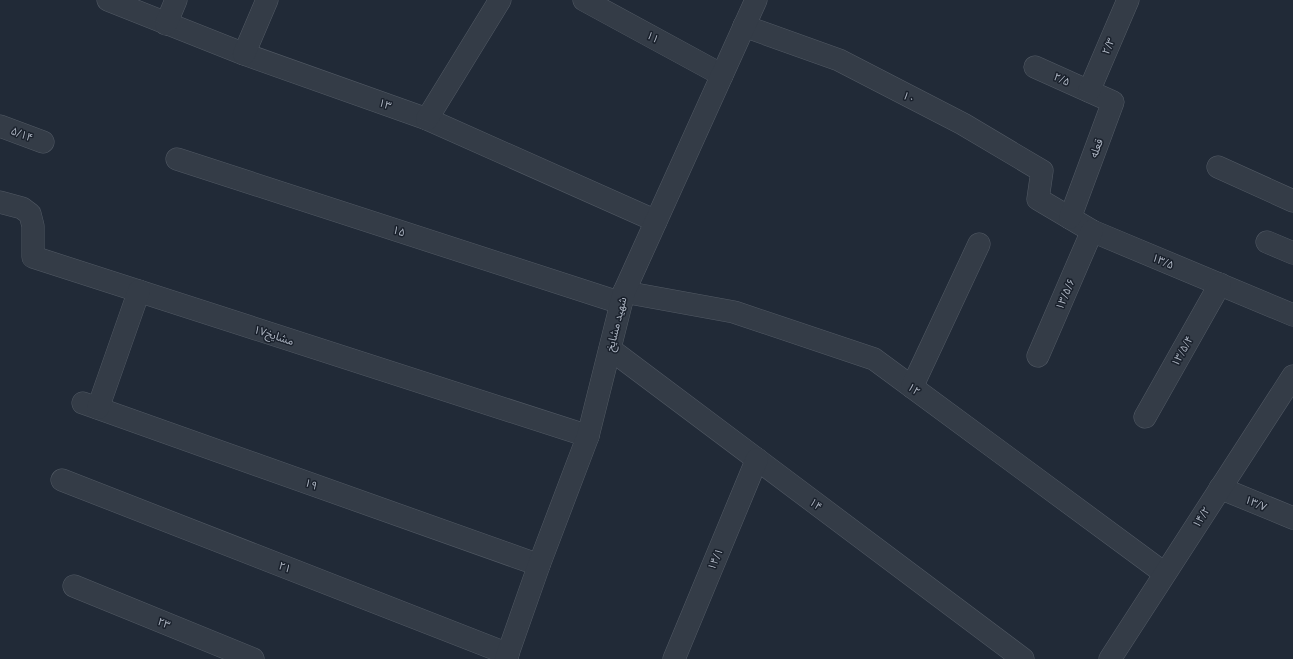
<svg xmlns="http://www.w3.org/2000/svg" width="1293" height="659" font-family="'Public Sans','Noto Sans Arabic',sans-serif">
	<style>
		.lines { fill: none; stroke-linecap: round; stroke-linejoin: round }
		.minor-casing { stroke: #525a65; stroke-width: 23 }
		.minor { stroke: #343c47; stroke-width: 22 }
		.labels { text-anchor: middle; stroke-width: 3; stroke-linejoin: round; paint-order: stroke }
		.street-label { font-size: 11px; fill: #afb7c4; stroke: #1a212c }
	</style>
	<rect width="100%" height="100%" fill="#212a37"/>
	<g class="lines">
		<g class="minor-casing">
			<g id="minor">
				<polyline points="108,0 244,54 427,119 656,221"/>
				<polyline points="584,0 722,75"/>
				<polyline points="166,24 176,0"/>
				<polyline points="744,26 839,60 963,124 1042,171 1038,199 1092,231 1293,315"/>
				<polyline points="244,54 267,0"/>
				<polyline points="1035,67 1113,102 1070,218"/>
				<polyline points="1089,91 1128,0"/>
				<polyline points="427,119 500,0"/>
				<polyline points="0,126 43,142"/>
				<polyline points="177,159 621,303"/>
				<polyline points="1218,167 1293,201"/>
				<polyline points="0,202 22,208 30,214 33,226 33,257 588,436"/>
				<polyline points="1267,242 1293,253"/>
				<polyline points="624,292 734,312 874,359 1164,573"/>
				<polyline points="610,349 1023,659"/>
				<polyline points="1038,356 1092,231"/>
				<polyline points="912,387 979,244"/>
				<polyline points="83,403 539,565"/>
				<polyline points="98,408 139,291"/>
				<polyline points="1145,417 1220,284"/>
				<polyline points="62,480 508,654"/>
				<polyline points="1220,488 1293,518"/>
				<polyline points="74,586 253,659"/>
				<polyline points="506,659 539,565 588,436 624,292 756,0"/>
				<polyline points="674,659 757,459"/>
				<polyline points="1110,659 1293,376"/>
			</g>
		</g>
		<use href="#minor" class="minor"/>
	</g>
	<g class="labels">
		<g class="street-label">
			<text transform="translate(653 37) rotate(28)" y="4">۱۱</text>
			<text transform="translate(1108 46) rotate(-67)" y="4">۲/۳</text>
			<text transform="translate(1062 79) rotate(25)" y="4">۲/۵</text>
			<text transform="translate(909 97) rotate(27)" y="4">۱۰</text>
			<text transform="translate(385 104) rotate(20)" y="4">۱۳</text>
			<text transform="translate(22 134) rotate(21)" y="4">۵/۱۴</text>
			<text transform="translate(1096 148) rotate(-70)" y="4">قعله</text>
			<text transform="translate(399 231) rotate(18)" y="4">۱۵</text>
			<text transform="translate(1163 261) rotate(23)" y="4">۱۳/۵</text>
			<text transform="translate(1065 294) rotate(-67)" y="4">۱۳/۵/۶</text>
			<text transform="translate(616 324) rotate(-76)" y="4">شهید مشایخ</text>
			<text transform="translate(274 335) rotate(18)" y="4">۱۷مشایخ</text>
			<text transform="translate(1182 351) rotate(-61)" y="4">۱۳/۵/۴</text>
			<text transform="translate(914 389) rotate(36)" y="4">۱۲</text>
			<text transform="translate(311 484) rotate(20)" y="4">۱۹</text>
			<text transform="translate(1256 503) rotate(23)" y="4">۱۳/۷</text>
			<text transform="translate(816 504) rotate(37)" y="4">۱۴</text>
			<text transform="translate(1201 517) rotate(-57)" y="4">۱۴/۲</text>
			<text transform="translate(715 559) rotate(-67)" y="4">۱۴/۱</text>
			<text transform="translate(285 567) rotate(21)" y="4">۲۱</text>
			<text transform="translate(164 623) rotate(22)" y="4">۲۳</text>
		</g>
	</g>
</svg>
